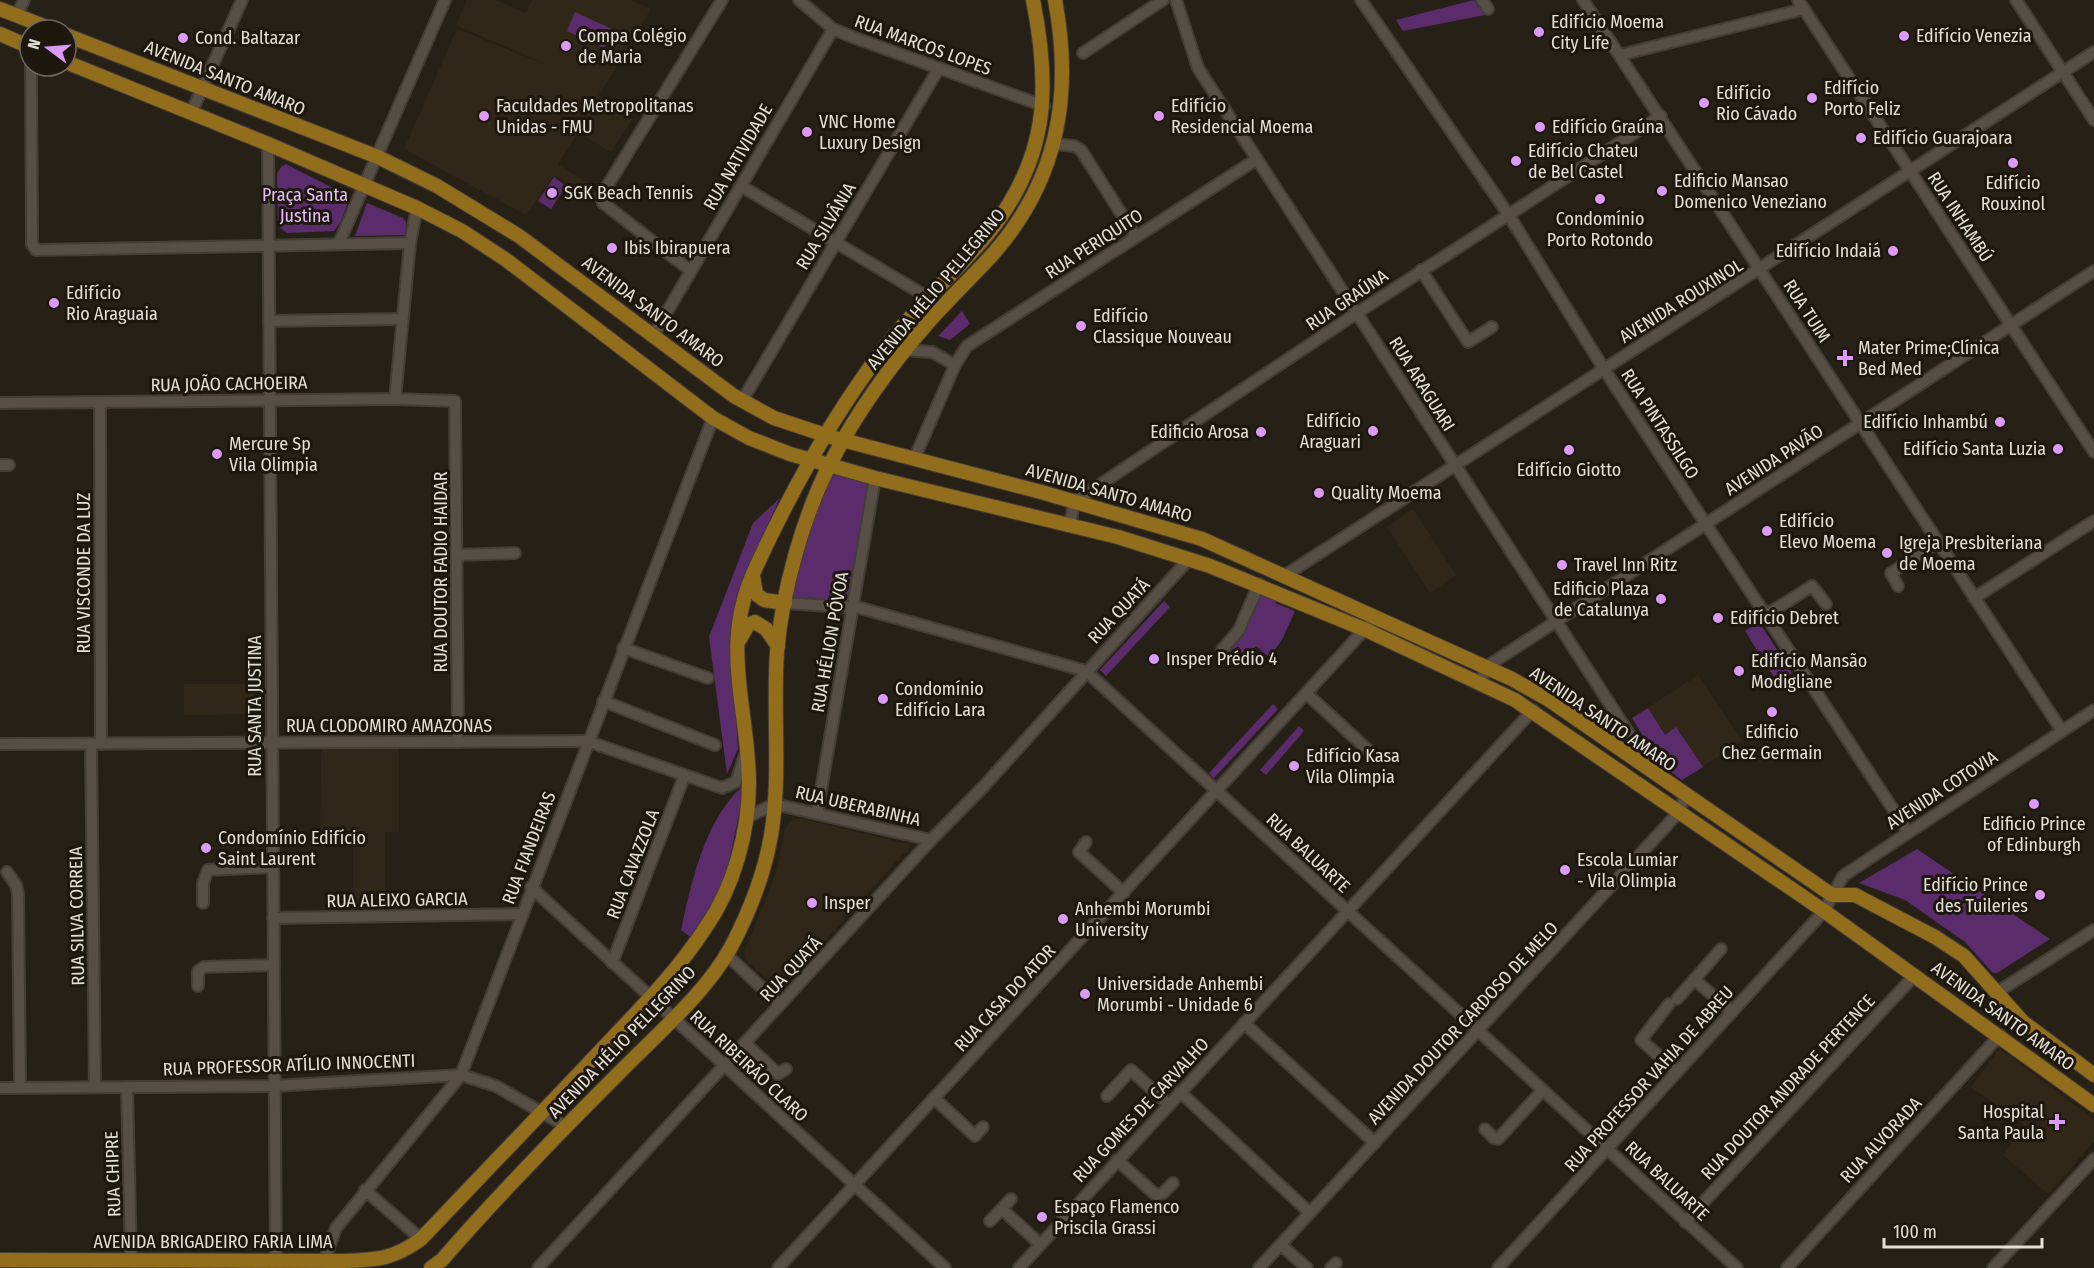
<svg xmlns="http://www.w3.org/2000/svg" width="2094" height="1268" font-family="'Fira Sans Condensed',sans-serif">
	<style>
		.built { fill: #312718 }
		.green { fill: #5a2c6c }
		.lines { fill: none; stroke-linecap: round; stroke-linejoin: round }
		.minor-casing { stroke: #433d36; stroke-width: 14 }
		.major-casing { stroke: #433d36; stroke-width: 16 }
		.minor { stroke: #574f45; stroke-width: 10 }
		.major { stroke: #926d1c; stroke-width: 14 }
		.poi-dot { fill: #db9af6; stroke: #1d170e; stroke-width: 2 }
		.labels { text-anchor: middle; stroke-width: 6; stroke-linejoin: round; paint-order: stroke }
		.poi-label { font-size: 18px; fill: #e3dfd8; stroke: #1d170e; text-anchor: start }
		.street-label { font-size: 18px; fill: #e3dfd8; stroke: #1d170e }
		.park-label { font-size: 18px; fill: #e7bef9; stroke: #1d170e }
	</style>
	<rect width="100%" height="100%" fill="#272017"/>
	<g class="built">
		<polygon points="467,0 496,0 526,13 532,0 630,0 651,9 598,97 632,119 611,152 578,132 558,164 591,185 585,195 554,175 526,215 404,149 457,29 547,65 456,25"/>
		<polygon points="1413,509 1456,575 1430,593 1387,527"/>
		<polygon points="1698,675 1742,741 1682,780 1657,758 1632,718"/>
		<polygon points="184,684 255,684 255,714 184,715"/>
		<polygon points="399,749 399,832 385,832 385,905 353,906 353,835 320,834 321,750"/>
		<polygon points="799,818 911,845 780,990 745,960 744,952 776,874 785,830 790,821"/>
		<polygon points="2000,1049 2094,1119 2094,1142 2048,1194 2003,1155 2024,1124 1971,1087"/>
	</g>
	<g class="green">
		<polygon points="1474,0 1485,15 1403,31 1396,20"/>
		<polygon points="575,12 612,29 604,48 567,31"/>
		<polygon points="286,164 350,197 341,221 334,231 287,233 278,226 277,174 281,167"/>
		<polygon points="554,177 566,186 551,209 538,201"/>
		<polygon points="367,203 403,218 406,222 406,235 355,236"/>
		<polygon points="962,311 970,324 950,340 938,336"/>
		<path d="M834,473L863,482L868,481L873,491L859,540L851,588L848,595L836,600L792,599C798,562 813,505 834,473Z"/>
		<polygon points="780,498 744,575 731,629 738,749 727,774 709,637 753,523"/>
		<polygon points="1260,591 1277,598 1275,603 1295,611 1282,640 1269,657 1256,646 1241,661 1234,655 1230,659 1225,655 1244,630"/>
		<polygon points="1164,601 1170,607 1106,676 1100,670"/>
		<polygon points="1759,622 1792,673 1777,682 1745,631"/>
		<polygon points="1273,704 1278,709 1214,778 1209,773"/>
		<path d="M1648,708L1665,735L1676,727L1703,767L1682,780C1659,765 1646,741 1632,718Z"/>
		<polygon points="1299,726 1304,731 1266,775 1260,770"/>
		<path d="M742,787L741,805L725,880L693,939L681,930C691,884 705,819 742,787Z"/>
		<polygon points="1917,849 2050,939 1997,973 1993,973 1965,942 1905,900 1859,883"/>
	</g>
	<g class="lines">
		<g class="minor-casing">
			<g id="minor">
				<polyline points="799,0 833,29 855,38 1044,106"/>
				<polyline points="1176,0 1198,68 1650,766"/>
				<polyline points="1361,0 1508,214 1604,369 1908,832"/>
				<polyline points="1482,0 1488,9"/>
				<polyline points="1583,0 2062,731"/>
				<polyline points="1798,0 2094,452"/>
				<polyline points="2016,0 2094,120"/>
				<polyline points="17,15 24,0"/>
				<polyline points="1083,53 1163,0"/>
				<polyline points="1620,55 1804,9"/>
				<polyline points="31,66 32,244 36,250 410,243"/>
				<polyline points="191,113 242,0"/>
				<polyline points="268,144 276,1268"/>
				<polyline points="1054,144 1074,146 1081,150 1136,237"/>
				<polyline points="741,186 929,298"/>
				<polyline points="339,243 445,0"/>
				<polyline points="1421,270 1468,342 1492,327"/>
				<polyline points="691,271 603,203 601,196 722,0"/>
				<polyline points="269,321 402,319"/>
				<polyline points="654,334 833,29"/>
				<polyline points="905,350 932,352 955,365"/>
				<polyline points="395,399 410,243 417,208"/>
				<polyline points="742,401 939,68"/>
				<polyline points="100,402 101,744"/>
				<polyline points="0,403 395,399 455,401 458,742"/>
				<polyline points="915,457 955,365 967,346 1257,159"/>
				<polyline points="0,465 9,465"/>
				<polyline points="1070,526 1074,502 1357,313 1661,116"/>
				<polyline points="457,555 515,553"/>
				<polyline points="1284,576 2094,52"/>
				<polyline points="1898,586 1891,573 1938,542"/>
				<polyline points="1974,598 2094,521"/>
				<polyline points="785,603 860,608 1086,671 1737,1268"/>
				<polyline points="1766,615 1812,586 1826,604"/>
				<polyline points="623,648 708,678"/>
				<polyline points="1222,650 1239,630 1259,584"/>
				<polyline points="1481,683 1486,667 2094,271"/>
				<polyline points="1307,694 1368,750"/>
				<polyline points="603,701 715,745"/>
				<polyline points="0,744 587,741 722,788 736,782 745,755"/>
				<polyline points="91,744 95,1087"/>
				<polyline points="817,813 875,478"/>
				<polyline points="746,818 774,804 931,840"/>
				<polyline points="1086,842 1079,852 1124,893"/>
				<polyline points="7,872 16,885 18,894 20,1087"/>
				<polyline points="531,887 945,1268"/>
				<polyline points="203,903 203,883 208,870 273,867"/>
				<polyline points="273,918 521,914"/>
				<polyline points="726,954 780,1005"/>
				<polyline points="612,963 684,777"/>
				<polyline points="1695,980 1732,1012"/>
				<polyline points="198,986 198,971 204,967 274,965"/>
				<polyline points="1996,993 2094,930"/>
				<polyline points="1677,999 1721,949"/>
				<polyline points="1669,1004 1641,1040 1677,1072"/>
				<polyline points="1244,1023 1375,1143"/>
				<polyline points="745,1043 778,1074 786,1069"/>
				<polyline points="127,1087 131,1260"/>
				<polyline points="0,1088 274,1086 461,1075 496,1086 565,1126"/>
				<polyline points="1180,1092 1310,1213"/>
				<polyline points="1107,1096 1131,1070 1169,1105"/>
				<polyline points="934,1098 975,1136 983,1127"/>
				<polyline points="1485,1129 1494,1138 1498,1139 1542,1091"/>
				<polyline points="1117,1160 1156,1195 1163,1193 1173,1183"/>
				<polyline points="365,1190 421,1239"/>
				<polyline points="1002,1209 1040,1244"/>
				<polyline points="990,1221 1011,1199"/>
				<polyline points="1685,1222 1915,975"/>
				<polyline points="1281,1245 1307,1268"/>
				<polyline points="331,1268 327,1253 336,1228 461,1075 713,418"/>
				<polyline points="538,1268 931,840 984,786 1189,559"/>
				<polyline points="778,1268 1376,617"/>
				<polyline points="1019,1268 1533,710"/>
				<polyline points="1259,1268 1679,812 1685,796"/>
				<polyline points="1331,1268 1336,1263"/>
				<polyline points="1498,1268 1824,911 1843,876 2094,710"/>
				<polyline points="1787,1268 2000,1035"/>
				<polyline points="1993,1268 2094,1159"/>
			</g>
		</g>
		<g class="major-casing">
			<g id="major">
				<polyline points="0,9 54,30"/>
				<polyline points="0,34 30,47"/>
				<polyline points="66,35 378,157 437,186 519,236 734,396 774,418 831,437 1041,492 1202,539 1512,679 1549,700 1832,895 1855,895 1935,937 1964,956 2023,1022 2094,1075"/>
				<polyline points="66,62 268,144 417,208 462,231 505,259 713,418 749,438 790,454 875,478 1118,537 1210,566 1366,630 1515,700 1824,911 2094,1105"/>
				<polyline points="753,576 756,594 764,600 785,603"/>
				<polyline points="740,639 748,625 755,622 766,629 778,646"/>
				<path d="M0,1260L344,1261C377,1260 394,1259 421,1239C476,1181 531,1123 587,1065C628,1021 673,978 706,927C734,887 749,831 749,782C748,704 719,645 756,567C792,489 833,415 885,347C916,307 955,273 988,234C1048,159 1051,90 1033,0"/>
				<path d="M431,1268L442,1260C498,1195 558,1134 619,1073C656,1035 706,993 731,947C751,909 768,864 773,822C780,766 773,708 777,652C782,592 803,516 831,462C858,410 893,362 932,318C952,296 973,276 993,254C1058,180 1073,95 1055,0"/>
			</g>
		</g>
		<use href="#minor" class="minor"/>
		<use href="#major" class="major"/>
	</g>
	<g class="poi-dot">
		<circle cx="1539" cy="32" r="6"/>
		<circle cx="1904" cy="36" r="6"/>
		<circle cx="183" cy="38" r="6"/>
		<circle cx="566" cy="46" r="6"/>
		<circle cx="1812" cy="98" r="6"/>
		<circle cx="1704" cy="103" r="6"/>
		<circle cx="484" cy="116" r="6"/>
		<circle cx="1159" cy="116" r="6"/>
		<circle cx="1540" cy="127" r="6"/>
		<circle cx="807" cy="132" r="6"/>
		<circle cx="1861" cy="138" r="6"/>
		<circle cx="1516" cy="161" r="6"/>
		<circle cx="2013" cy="163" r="6"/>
		<circle cx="1662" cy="191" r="6"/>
		<circle cx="552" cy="193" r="6"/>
		<circle cx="1600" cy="199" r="6"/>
		<circle cx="612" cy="248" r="6"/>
		<circle cx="1893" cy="251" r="6"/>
		<circle cx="54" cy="303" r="6"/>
		<circle cx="1081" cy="326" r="6"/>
		<path d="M1842 349h6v6h6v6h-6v6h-6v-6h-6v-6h6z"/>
		<circle cx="2000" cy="422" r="6"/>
		<circle cx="1373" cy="431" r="6"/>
		<circle cx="1261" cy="432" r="6"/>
		<circle cx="2058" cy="449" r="6"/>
		<circle cx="1569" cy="450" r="6"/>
		<circle cx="217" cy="454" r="6"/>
		<circle cx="1319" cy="493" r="6"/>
		<circle cx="1767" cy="531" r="6"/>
		<circle cx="1887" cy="553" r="6"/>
		<circle cx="1562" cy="565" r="6"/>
		<circle cx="1661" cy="599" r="6"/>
		<circle cx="1718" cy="618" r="6"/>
		<circle cx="1154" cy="659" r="6"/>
		<circle cx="1739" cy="671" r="6"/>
		<circle cx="883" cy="699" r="6"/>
		<circle cx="1772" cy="712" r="6"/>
		<circle cx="1294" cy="766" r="6"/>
		<circle cx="2034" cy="804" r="6"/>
		<circle cx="206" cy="848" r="6"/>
		<circle cx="1565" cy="870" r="6"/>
		<circle cx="2040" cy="895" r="6"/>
		<circle cx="812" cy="903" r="6"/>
		<circle cx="1063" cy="919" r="6"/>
		<circle cx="1085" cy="994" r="6"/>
		<path d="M2054 1113h6v6h6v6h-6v6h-6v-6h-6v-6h6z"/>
		<circle cx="1042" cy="1217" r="6"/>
	</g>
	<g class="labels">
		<g class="poi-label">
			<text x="1551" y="28">Edifício Moema<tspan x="1551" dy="21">City Life</tspan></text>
			<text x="578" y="42">Compa Colégio<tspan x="578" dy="21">de Maria</tspan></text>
			<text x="1916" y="42">Edifício Venezia</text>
			<text x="195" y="44">Cond. Baltazar</text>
			<text x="1824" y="94">Edifício<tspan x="1824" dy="21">Porto Feliz</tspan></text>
			<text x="1716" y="99">Edifício<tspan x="1716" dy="21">Rio Cávado</tspan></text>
			<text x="496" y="112">Faculdades Metropolitanas<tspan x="496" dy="21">Unidas - FMU</tspan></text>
			<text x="1171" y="112">Edifício<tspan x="1171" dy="21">Residencial Moema</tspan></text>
			<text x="819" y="128">VNC Home<tspan x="819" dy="21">Luxury Design</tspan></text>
			<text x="1552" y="133">Edifício Graúna</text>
			<text x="1873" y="144">Edifício Guarajoara</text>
			<text x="1528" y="157">Edifício Chateu<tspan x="1528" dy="21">de Bel Castel</tspan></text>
			<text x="1674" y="187">Edificio Mansao<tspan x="1674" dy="21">Domenico Veneziano</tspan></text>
			<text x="2013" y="189" text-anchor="middle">Edifício<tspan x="2013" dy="21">Rouxinol</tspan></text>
			<text x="564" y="199">SGK Beach Tennis</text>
			<text x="1600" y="225" text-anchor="middle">Condomínio<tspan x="1600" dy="21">Porto Rotondo</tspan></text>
			<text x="624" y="254">Ibis Ibirapuera</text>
			<text x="1881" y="257" text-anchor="end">Edifício Indaiá</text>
			<text x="66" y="299">Edifício<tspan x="66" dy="21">Rio Araguaia</tspan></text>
			<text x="1093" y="322">Edifício<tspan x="1093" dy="21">Classique Nouveau</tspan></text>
			<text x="1858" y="354">Mater Prime;Clínica<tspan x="1858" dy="21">Bed Med</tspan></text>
			<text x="1361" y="427" text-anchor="end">Edifício<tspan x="1361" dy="21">Araguari</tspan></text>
			<text x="1988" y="428" text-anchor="end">Edifício Inhambú</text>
			<text x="1249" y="438" text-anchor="end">Edificio Arosa</text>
			<text x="229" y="450">Mercure Sp<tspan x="229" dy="21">Vila Olimpia</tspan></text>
			<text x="2046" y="455" text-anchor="end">Edifício Santa Luzia</text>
			<text x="1569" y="476" text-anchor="middle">Edifício Giotto</text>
			<text x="1331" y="499">Quality Moema</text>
			<text x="1779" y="527">Edifício<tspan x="1779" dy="21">Elevo Moema</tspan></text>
			<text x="1899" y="549">Igreja Presbiteriana<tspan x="1899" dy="21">de Moema</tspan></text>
			<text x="1574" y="571">Travel Inn Ritz</text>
			<text x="1649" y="595" text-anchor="end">Edificio Plaza<tspan x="1649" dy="21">de Catalunya</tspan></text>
			<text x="1730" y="624">Edifício Debret</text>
			<text x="1166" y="665">Insper Prédio 4</text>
			<text x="1751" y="667">Edifício Mansão<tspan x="1751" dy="21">Modigliane</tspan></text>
			<text x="895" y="695">Condomínio<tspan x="895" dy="21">Edifício Lara</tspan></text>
			<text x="1772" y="738" text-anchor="middle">Edificio<tspan x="1772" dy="21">Chez Germain</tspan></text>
			<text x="1306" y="762">Edifício Kasa<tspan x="1306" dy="21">Vila Olimpia</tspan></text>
			<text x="2034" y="830" text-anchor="middle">Edificio Prince<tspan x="2034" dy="21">of Edinburgh</tspan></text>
			<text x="218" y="844">Condomínio Edifício<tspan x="218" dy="21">Saint Laurent</tspan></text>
			<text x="1577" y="866">Escola Lumiar<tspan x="1577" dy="21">- Vila Olimpia</tspan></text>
			<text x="2028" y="891" text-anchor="end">Edifício Prince<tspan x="2028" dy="21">des Tuileries</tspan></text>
			<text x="824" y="909">Insper</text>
			<text x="1075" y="915">Anhembi Morumbi<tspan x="1075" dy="21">University</tspan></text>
			<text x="1097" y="990">Universidade Anhembi<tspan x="1097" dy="21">Morumbi - Unidade 6</tspan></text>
			<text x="2044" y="1118" text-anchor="end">Hospital<tspan x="2044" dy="21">Santa Paula</tspan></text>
			<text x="1054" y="1213">Espaço Flamenco<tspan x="1054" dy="21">Priscila Grassi</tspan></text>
		</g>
		<g class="street-label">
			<text transform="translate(923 45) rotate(20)" y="6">RUA MARCOS LOPES</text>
			<text transform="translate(225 78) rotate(22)" y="6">AVENIDA SANTO AMARO</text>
			<text transform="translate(738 157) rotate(-60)" y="6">RUA NATIVIDADE</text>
			<text transform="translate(1960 217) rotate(57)" y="6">RUA INHAMBÚ</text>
			<text transform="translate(826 226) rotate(-59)" y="6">RUA SILVÂNIA</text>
			<text transform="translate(1094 244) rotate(-33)" y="6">RUA PERIQUITO</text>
			<text transform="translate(936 289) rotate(-50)" y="6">AVENIDA HÉLIO PELLEGRINO</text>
			<text transform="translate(1347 300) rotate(-34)" y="6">RUA GRAÚNA</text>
			<text transform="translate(1681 301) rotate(-32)" y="6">AVENIDA ROUXINOL</text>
			<text transform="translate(1807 311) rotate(57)" y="6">RUA TUIM</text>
			<text transform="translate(653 312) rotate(37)" y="6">AVENIDA SANTO AMARO</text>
			<text transform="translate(229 384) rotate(-1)" y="6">RUA JOÃO CACHOEIRA</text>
			<text transform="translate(1422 384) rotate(58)" y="6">RUA ARAGUARI</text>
			<text transform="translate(1660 424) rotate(57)" y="6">RUA PINTASSILGO</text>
			<text transform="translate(1774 460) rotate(-33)" y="6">AVENIDA PAVÃO</text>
			<text transform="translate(1109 493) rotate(16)" y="6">AVENIDA SANTO AMARO</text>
			<text transform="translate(441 572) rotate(-90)" y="6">RUA DOUTOR FADIO HAIDAR</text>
			<text transform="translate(84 573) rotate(-90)" y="6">RUA VISCONDE DA LUZ</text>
			<text transform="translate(1119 611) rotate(-47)" y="6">RUA QUATÁ</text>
			<text transform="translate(830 642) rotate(-80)" y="6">RUA HÉLION PÓVOA</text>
			<text transform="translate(255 706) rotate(-90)" y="6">RUA SANTA JUSTINA</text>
			<text transform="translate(1603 719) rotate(34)" y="6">AVENIDA SANTO AMARO</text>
			<text x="389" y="732">RUA CLODOMIRO AMAZONAS</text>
			<text transform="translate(1942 790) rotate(-33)" y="6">AVENIDA COTOVIA</text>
			<text transform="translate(858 806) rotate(13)" y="6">RUA UBERABINHA</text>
			<text transform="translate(529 848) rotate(-69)" y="6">RUA FIANDEIRAS</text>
			<text transform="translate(1308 853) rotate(43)" y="6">RUA BALUARTE</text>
			<text transform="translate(633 864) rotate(-69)" y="6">RUA CAVAZZOLA</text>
			<text transform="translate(397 900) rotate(-1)" y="6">RUA ALEIXO GARCIA</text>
			<text transform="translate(77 916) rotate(-91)" y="6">RUA SILVA CORREIA</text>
			<text transform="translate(791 969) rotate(-47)" y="6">RUA QUATÁ</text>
			<text transform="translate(1005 998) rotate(-47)" y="6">RUA CASA DO ATOR</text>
			<text transform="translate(2003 1016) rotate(36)" y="6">AVENIDA SANTO AMARO</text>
			<text transform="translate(1463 1023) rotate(-47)" y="6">AVENIDA DOUTOR CARDOSO DE MELO</text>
			<text transform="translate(622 1042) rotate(-46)" y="6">AVENIDA HÉLIO PELLEGRINO</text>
			<text transform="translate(289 1065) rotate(-2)" y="6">RUA PROFESSOR ATÍLIO INNOCENTI</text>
			<text transform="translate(749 1066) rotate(43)" y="6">RUA RIBEIRÃO CLARO</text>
			<text transform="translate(1649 1079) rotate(-48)" y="6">RUA PROFESSOR VAHIA DE ABREU</text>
			<text transform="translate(1788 1087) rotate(-47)" y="6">RUA DOUTOR ANDRADE PERTENCE</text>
			<text transform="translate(1141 1110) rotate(-47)" y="6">RUA GOMES DE CARVALHO</text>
			<text transform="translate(1881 1140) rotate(-47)" y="6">RUA ALVORADA</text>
			<text transform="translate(113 1174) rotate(-92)" y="6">RUA CHIPRE</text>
			<text transform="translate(1667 1181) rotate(43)" y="6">RUA BALUARTE</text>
			<text x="213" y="1248">AVENIDA BRIGADEIRO FARIA LIMA</text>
		</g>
		<g class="park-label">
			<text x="305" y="201">Praça Santa<tspan x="305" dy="21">Justina</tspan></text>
		</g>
	</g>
	<g transform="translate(48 48) rotate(286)"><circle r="28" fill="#1d170e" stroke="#6c675f" stroke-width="1.5"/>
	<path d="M0-4.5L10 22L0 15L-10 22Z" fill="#db9af6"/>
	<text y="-9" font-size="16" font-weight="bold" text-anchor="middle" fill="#e3dfd8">N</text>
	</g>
	<path d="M1884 1238v9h158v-9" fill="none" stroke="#e3dfd8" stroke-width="3"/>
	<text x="1893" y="1238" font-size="18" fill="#e3dfd8" stroke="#1d170e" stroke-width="4.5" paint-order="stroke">100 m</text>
</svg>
